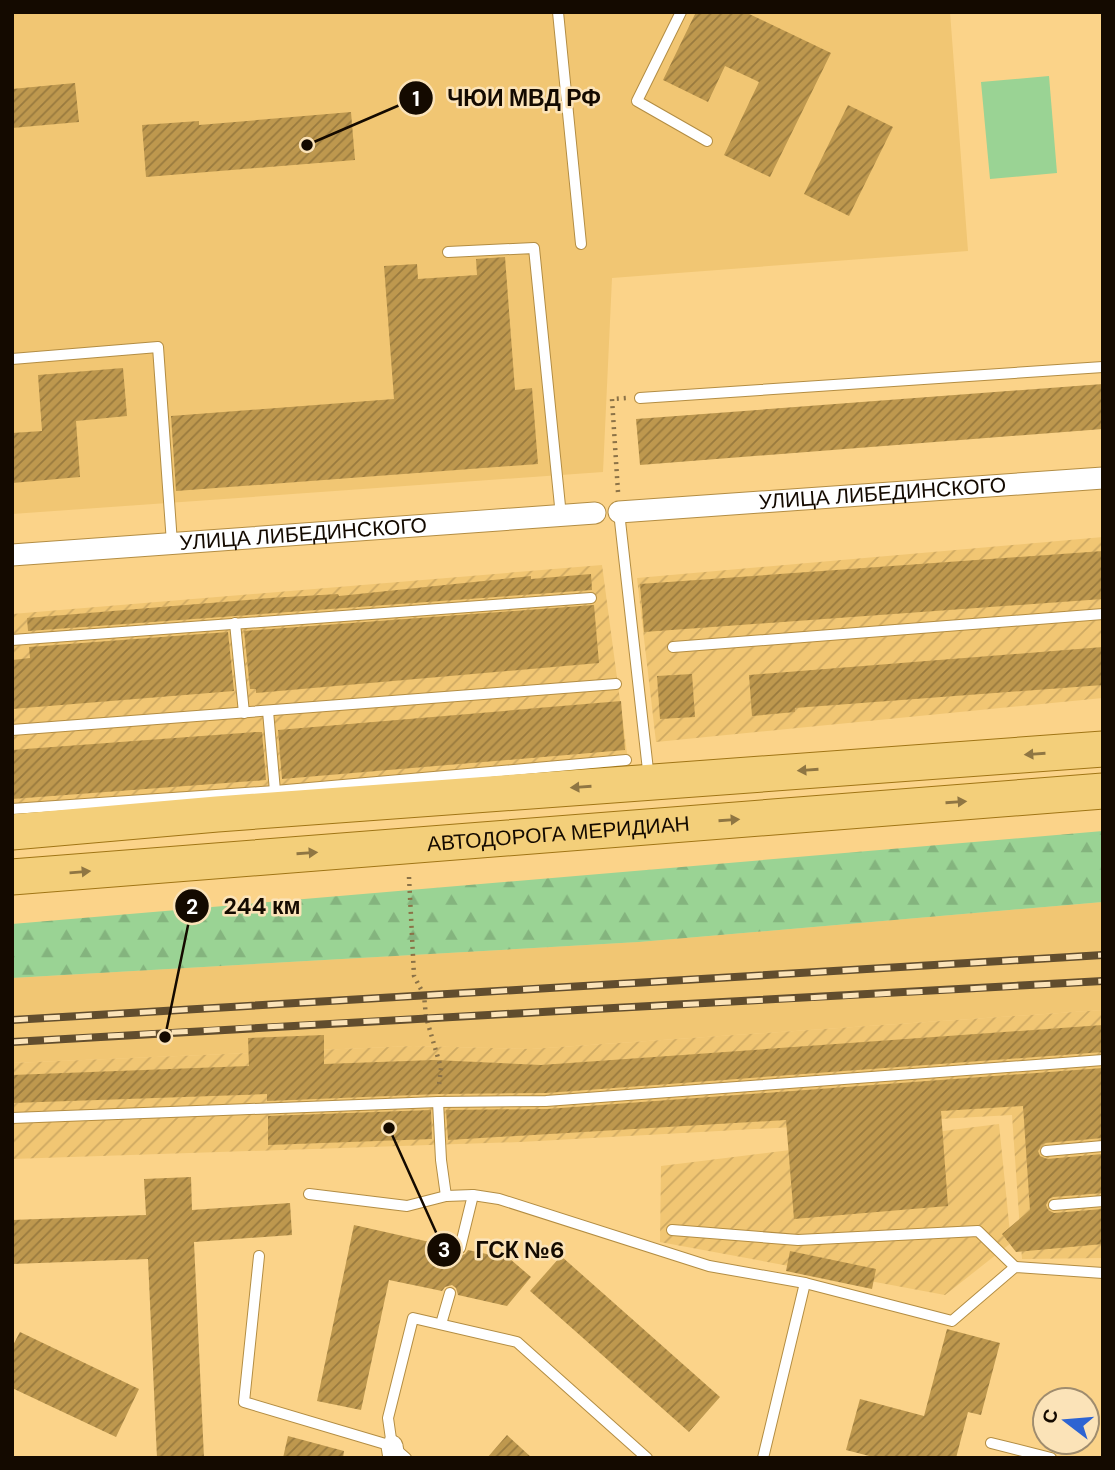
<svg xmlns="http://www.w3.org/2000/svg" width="1115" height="1470" font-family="'DM Sans',sans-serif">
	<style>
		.built { fill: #f1c673 }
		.industrial { fill: url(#industrial-furrows) }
		.grass { fill: #9ad394 }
		.forest { fill: url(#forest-firs) }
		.building { fill: url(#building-hatch) }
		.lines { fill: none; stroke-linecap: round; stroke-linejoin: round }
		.service-casing { stroke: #b38d43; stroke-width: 12 }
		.minor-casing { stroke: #b38d43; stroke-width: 23 }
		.primary-casing { stroke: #a07515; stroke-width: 37 }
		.path { stroke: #8b7247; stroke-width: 4.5; stroke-dasharray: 2 5; stroke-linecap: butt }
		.service { stroke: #fff; stroke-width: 10 }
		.minor { stroke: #fff; stroke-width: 21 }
		.primary { stroke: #f3cf7a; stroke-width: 35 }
		.rail-casing { stroke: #614d2e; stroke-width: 8 }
		.rail { stroke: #fbe3b8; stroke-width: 5; stroke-dasharray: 16; stroke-linecap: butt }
		.oneway { fill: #8f7643 }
		.labels { text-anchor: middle; stroke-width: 5; stroke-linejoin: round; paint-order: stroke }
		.street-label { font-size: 21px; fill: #140a00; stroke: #fbe3b8 }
		.leader { fill: none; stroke: #140a00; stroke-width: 2.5 }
		.callout-dot { fill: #140a00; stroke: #fbe3b8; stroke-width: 2.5 }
		.mark-label { font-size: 21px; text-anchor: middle; font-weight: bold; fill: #fff }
		.callout-label { font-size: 23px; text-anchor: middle; font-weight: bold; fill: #140a00; stroke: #fbe3b8; stroke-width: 5; stroke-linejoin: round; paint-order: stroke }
	</style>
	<defs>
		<pattern id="industrial-furrows" width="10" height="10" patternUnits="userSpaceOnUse" patternTransform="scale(1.75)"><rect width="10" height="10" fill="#f1c673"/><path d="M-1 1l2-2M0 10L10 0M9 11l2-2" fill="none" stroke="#cea962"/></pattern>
		<pattern id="forest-firs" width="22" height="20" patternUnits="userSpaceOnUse" patternTransform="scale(1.75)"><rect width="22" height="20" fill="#9ad394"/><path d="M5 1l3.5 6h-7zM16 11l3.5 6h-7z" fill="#84b47e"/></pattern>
		<pattern id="building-hatch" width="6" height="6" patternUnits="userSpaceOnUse" patternTransform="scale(1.75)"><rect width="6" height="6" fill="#be984e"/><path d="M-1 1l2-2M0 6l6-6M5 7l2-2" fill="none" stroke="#997a3e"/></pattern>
	</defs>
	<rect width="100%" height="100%" fill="#fbd389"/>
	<g class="built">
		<polygon points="12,12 950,12 968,251 612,278 603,472 12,514"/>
		<polygon points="1103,902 1103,1010 531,1049 413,1046 12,1063 12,978 639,942"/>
	</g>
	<g class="industrial">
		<polygon points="1103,537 1103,698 656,742 637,578"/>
		<polygon points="602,565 629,768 12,813 12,614"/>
		<polygon points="1103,1010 1103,1258 1022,1259 1012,1115 520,1142 12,1159 12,1063 413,1046 531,1049"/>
		<polygon points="999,1124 1011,1243 945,1295 660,1242 661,1166"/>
	</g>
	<polygon class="grass" points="1049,76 1057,173 990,179 981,82"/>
	<polygon class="forest" points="1103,831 1103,902 639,942 12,978 12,924"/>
	<g class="building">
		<polygon points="696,12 745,12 831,53 770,177 724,155 759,82 725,66 708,102 663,80"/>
		<polygon points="75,83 79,122 12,128 12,89"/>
		<polygon points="848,105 893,127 849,216 804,194"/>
		<polygon points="351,112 355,160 146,177 142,125 199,121 199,125"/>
		<polygon points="505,257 515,390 532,388 538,464 176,491 171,416 394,399 384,266 417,264 418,279 477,275 476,259"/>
		<polygon points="123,368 127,416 76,421 80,477 12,483 12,433 42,431 38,375"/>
		<polygon points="1103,384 1103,429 640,465 636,419"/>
		<polygon points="1103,551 1103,599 644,632 640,584"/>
		<polygon points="591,574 592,590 28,631 27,618 270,598 338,594 339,596 531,576 531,579"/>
		<polygon points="594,605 599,663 256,693 256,689 250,689 244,631"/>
		<polygon points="228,632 234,691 12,709 12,660 30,658 29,647"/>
		<polygon points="1103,647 1103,685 795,708 795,712 752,716 749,675"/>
		<polygon points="692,674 695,717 660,719 657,676"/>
		<polygon points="621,701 625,750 282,779 278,730"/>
		<polygon points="256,732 262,732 266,780 12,799 12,750"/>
		<polygon points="1103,1025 1103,1052 546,1093 438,1094 267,1101 267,1094 12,1103 12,1075 249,1066 248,1038 324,1035 324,1064 434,1060 541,1065"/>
		<polygon points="1103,1068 1103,1138 1045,1143 1041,1145 1038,1151 1040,1156 1047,1159 1103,1154 1103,1193 1053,1197 1049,1199 1046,1205 1048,1210 1054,1213 1103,1209 1103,1244 1016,1252 1002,1234 1030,1210 1023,1106 941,1111 948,1206 794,1219 786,1120 448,1140 446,1110 547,1109"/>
		<polygon points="431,1110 432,1139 268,1145 268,1116"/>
		<polygon points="191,1177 192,1210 290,1203 292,1235 194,1242 204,1458 157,1458 148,1259 12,1264 12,1220 146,1215 144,1179"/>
		<polygon points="354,1225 452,1247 454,1253 459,1256 465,1254 468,1250 510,1259 531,1277 507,1306 458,1295 456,1288 452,1285 445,1287 442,1291 389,1280 361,1410 317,1401"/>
		<polygon points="790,1251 876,1269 872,1289 786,1271"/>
		<polygon points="561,1256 720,1397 689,1432 530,1291"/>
		<polygon points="947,1329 1000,1343 981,1415 968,1412 956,1458 877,1458 846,1450 860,1399 924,1416"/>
		<polygon points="20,1332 139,1389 116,1437 12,1388 12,1347"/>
		<polygon points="507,1435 532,1458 487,1458"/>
		<polygon points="288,1436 344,1451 343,1458 283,1458"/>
	</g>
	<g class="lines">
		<g class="service-casing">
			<g id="service">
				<polyline points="558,12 581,244"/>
				<polyline points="681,12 637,101 707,141"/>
				<polyline points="448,252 534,248 561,516"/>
				<polyline points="12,359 158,347 172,543"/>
				<polyline points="640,398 1103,367"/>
				<polyline points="619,512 649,779"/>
				<polyline points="235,623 244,713"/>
				<polyline points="12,640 591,598"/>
				<polyline points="673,647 1103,614"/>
				<polyline points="268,711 275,791"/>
				<polyline points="12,730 616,684"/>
				<polyline points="12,809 275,791 626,760"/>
				<polyline points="438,1102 441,1160 446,1196"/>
				<polyline points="12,1118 438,1102 546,1101 1103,1060"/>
				<polyline points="1046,1151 1103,1146"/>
				<polyline points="309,1194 407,1206 446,1196 473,1195 499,1199 709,1266 805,1283 952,1321 1015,1267 1103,1273"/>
				<polyline points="1054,1205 1103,1201"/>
				<polyline points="672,1230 798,1240 978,1231 1015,1267"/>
				<polyline points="460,1248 473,1195"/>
				<polyline points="259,1256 244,1402 392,1446 406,1458"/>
				<polyline points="441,1324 450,1293"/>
				<polyline points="991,1443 1051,1458"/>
				<polyline points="392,1446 388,1418 413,1318 517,1342 647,1458"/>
				<polyline points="763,1458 805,1283"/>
			</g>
		</g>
		<g class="minor-casing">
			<g id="minor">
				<path id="s1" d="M619,512L1103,478"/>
				<path id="s2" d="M12,555L595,513"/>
				<polyline points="392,1446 394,1458"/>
			</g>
		</g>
		<g class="primary-casing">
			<g id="primary">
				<polyline points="12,832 217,814 1103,749"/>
				<path id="s3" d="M12,877L1103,791"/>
			</g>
		</g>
		<g class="path">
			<polyline points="618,492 612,399 626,398"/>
			<polyline points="409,877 414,976 424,995 426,1017 441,1068 439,1085"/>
		</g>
		<use href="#service" class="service"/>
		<use href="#minor" class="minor"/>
		<use href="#primary" class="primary"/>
		<g class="rail-casing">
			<g id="rail">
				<polyline points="12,1020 1103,955"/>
				<path d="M12,1042C376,1019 739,1003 1103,981"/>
			</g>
		</g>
		<use href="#rail" class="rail"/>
	</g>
	<defs><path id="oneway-solid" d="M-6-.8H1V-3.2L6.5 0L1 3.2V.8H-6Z" transform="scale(1.75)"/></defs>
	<g class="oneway">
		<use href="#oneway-solid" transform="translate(1035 754) rotate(176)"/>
		<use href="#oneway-solid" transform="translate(808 770) rotate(176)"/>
		<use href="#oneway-solid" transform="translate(581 787) rotate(176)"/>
		<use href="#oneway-solid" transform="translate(956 802) rotate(-4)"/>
		<use href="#oneway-solid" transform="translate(729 820) rotate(-4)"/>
		<use href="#oneway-solid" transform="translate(307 853) rotate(-4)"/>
		<use href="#oneway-solid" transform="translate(80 872) rotate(-5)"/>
	</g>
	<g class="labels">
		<g class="street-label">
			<text dy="7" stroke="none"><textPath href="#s1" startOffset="264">УЛИЦА ЛИБЕДИНСКОГО</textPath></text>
			<text dy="7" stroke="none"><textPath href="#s2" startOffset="292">УЛИЦА ЛИБЕДИНСКОГО</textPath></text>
			<text dy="7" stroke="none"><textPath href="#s3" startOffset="548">АВТОДОРОГА МЕРИДИАН</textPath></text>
		</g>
	</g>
	<path class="leader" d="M307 145L416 98M165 1037L192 906M389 1128L444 1250"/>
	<g class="callout-dot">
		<circle cx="307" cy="145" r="7"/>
		<circle cx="165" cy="1037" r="7"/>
		<circle cx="389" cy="1128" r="7"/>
		<circle cx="416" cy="98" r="18"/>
		<circle cx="192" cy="906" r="18"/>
		<circle cx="444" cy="1250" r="18"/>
	</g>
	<g class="mark-label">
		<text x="416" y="106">1</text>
		<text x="192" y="914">2</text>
		<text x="444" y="1257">3</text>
	</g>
	<g class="callout-label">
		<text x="524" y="106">ЧЮИ МВД РФ</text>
		<text x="262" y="914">244 км</text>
		<text x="520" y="1258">ГСК №6</text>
	</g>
	<rect width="1115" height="1470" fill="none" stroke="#140a00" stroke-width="28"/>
	<g transform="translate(1066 1421) rotate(286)"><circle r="33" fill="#fbe3b8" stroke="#9f8c6e" stroke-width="2"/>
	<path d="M0-5L12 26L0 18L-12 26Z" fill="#2d64d2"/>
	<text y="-10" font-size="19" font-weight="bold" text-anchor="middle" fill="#140a00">С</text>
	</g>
</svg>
